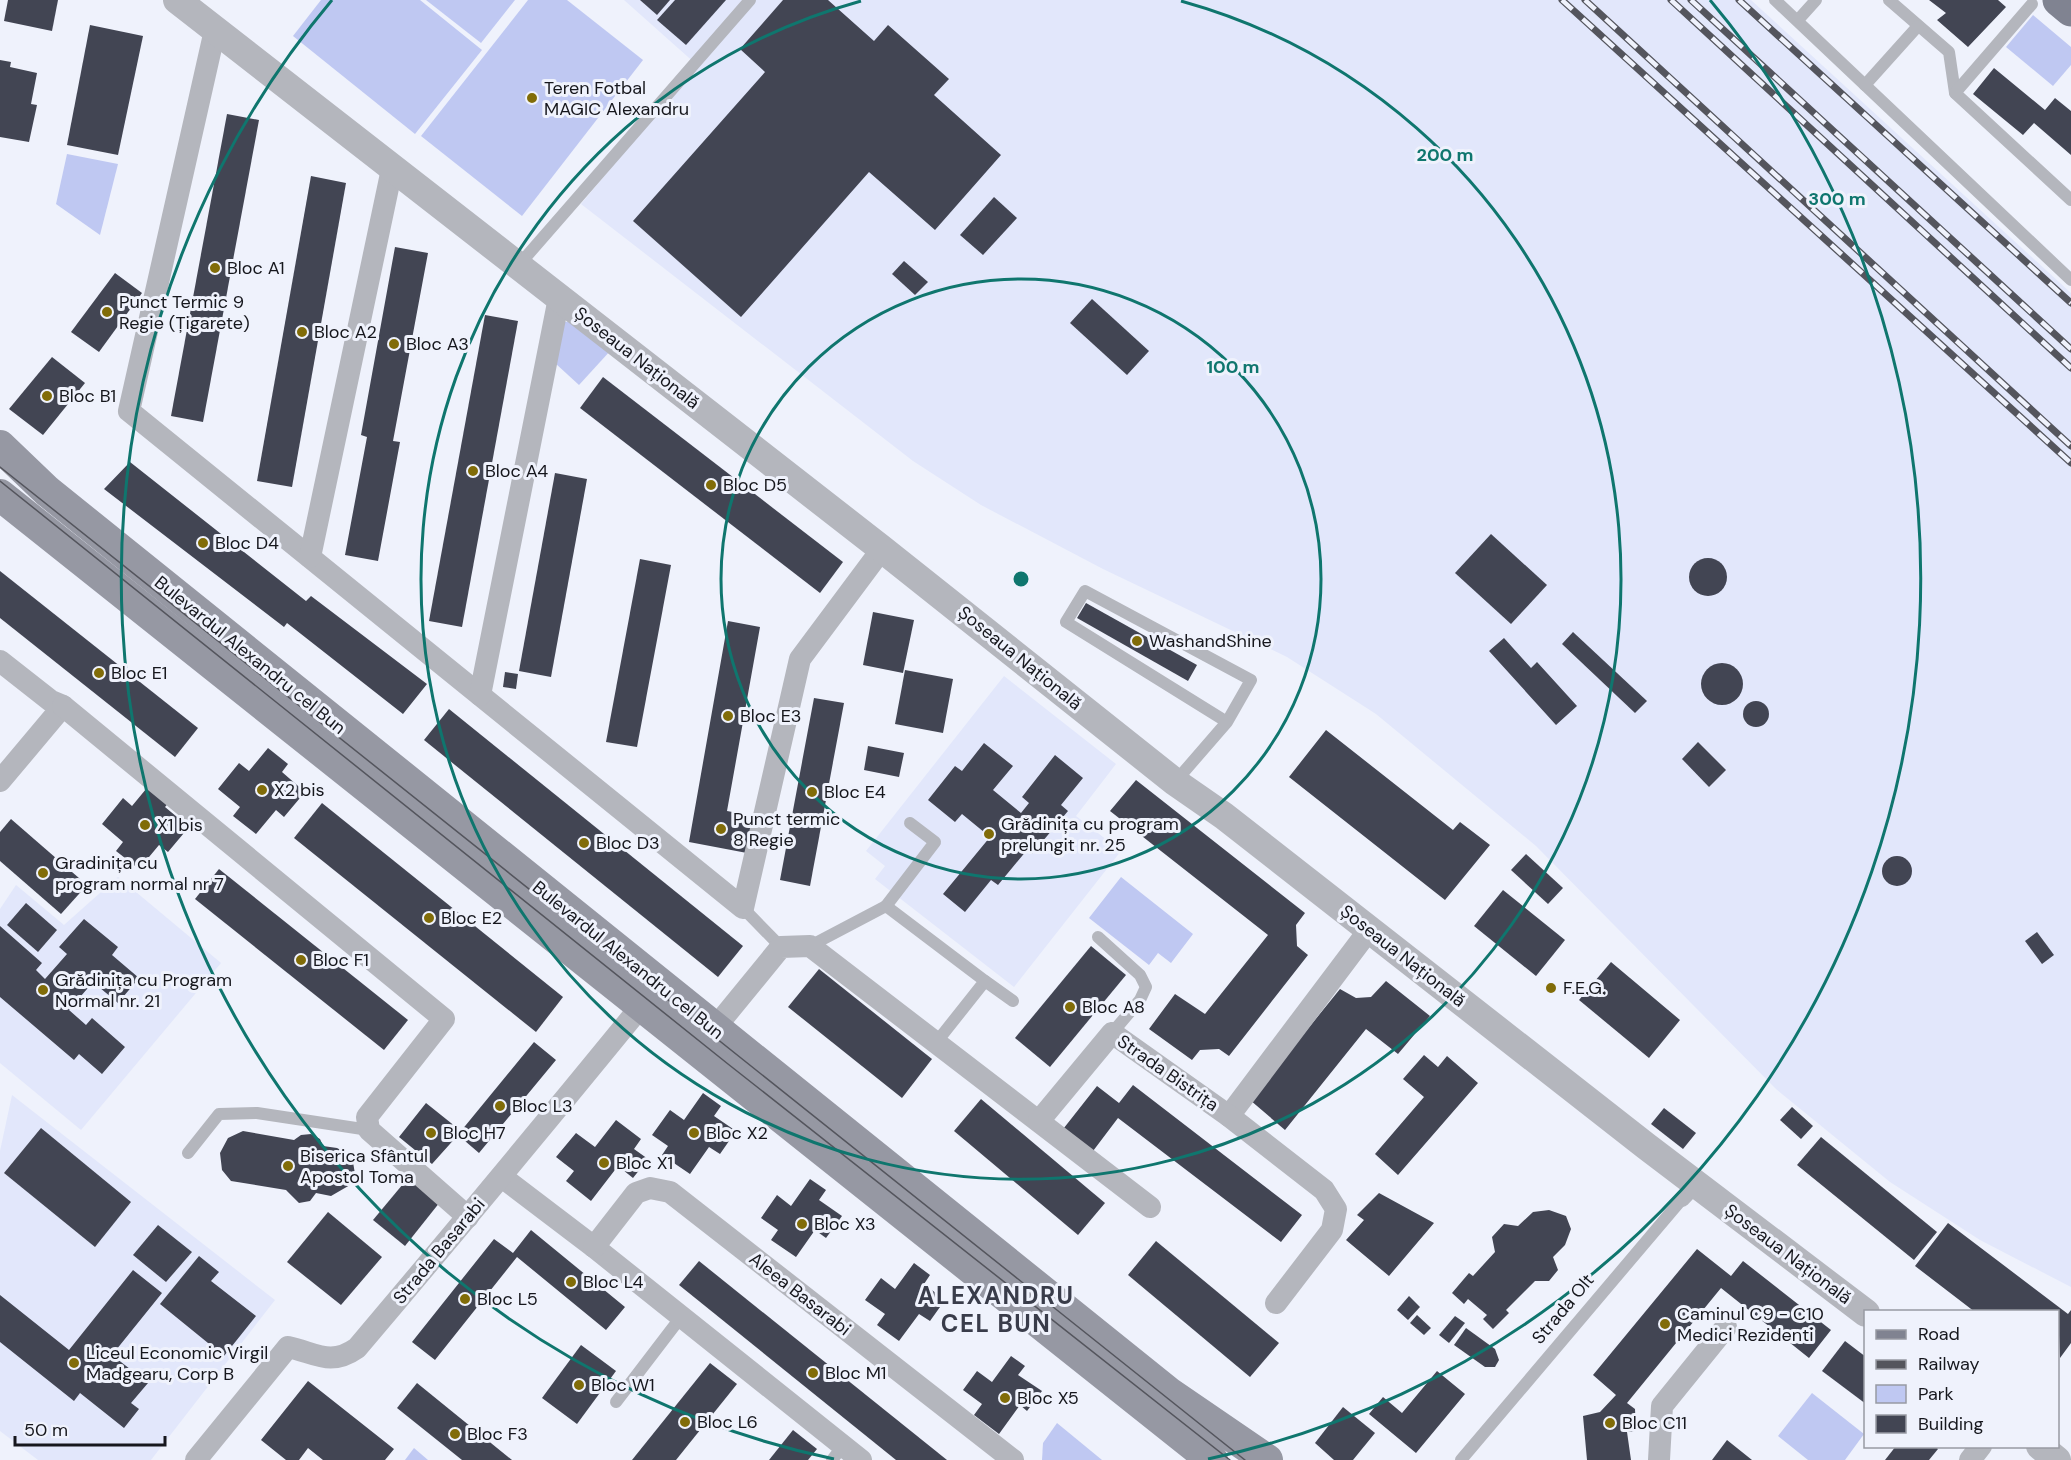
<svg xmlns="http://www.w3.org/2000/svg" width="2071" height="1460" font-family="'DM Sans',sans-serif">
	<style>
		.built { fill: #e2e7fb }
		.green { fill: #bfc8f2 }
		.building { fill: #424553 }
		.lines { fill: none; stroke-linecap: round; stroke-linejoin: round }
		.service { stroke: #b4b6bd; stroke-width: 12 }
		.pedestrian { stroke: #b4b6bd; stroke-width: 16 }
		.minor { stroke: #b4b6bd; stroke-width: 22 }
		.tertiary { stroke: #b4b6bd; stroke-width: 28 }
		.secondary { stroke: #9698a3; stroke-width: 32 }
		.primary { stroke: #808391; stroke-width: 33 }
		.tram { stroke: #54555d; stroke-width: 1.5 }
		.rail-casing { stroke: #54555d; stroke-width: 7 }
		.rail { stroke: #eff2fc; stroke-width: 4.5; stroke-dasharray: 14; stroke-linecap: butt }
		.ring { fill: none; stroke: #0f766e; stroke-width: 3 }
		.poi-dot { fill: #816c08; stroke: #eff2fc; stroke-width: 2 }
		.labels { text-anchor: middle; stroke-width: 6; stroke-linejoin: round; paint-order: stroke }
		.poi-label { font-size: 18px; fill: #16171d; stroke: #eff2fc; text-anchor: start }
		.street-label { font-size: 18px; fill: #16171d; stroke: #eff2fc }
		.district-label { font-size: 24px; font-weight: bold; letter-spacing: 1.5px; fill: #393c4a; stroke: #eff2fc }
		.centre { fill: #0f766e; stroke: #eff2fc; stroke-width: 3 }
		.ring-label { font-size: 18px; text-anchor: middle; font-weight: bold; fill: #0f766e; stroke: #eff2fc; stroke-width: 6; stroke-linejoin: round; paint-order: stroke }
	</style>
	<rect width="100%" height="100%" fill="#eff2fc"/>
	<g class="built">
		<polygon points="624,0 1751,0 2071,293 2071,1287 1980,1240 1890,1182 1776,1089 1536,846 1376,714 1287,657 1103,569 981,505 913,461 581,204 697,65"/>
		<polygon points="1004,676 1116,764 1076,816 1121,851 1014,987 875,879 885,866 866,851"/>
		<polygon points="118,877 221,963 81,1130 0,1063 0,909 16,885 64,925"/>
		<polygon points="12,1095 275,1300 151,1460 38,1460 0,1431 0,1151"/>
	</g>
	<g class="green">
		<polygon points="321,0 420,0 482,50 415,134 293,36"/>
		<polygon points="426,0 515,0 481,43"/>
		<polygon points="528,0 567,0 643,60 522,216 421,136"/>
		<polygon points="2033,15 2071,47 2071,65 2053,86 2006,47"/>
		<polygon points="67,154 118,164 100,235 56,204"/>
		<polygon points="579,321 611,350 579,385 555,363 563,322"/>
		<polygon points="1121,877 1193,934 1171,963 1158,953 1149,965 1089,918"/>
		<polygon points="1812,1393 1864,1434 1845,1460 1808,1460 1778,1436"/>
		<polygon points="1057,1423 1102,1460 1042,1460 1043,1443"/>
		<polygon points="414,1448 428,1460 405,1460"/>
	</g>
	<g class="building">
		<polygon points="8,0 58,0 52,31 4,21"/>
		<polygon points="640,0 670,0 657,15"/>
		<polygon points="675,0 726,0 686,45 657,20"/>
		<polygon points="783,0 828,0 874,41 888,25 949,79 934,95 1001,155 935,230 869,172 741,317 633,221 765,72 740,49"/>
		<polygon points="1929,0 1998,0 2006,7 1968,47 1937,20 1946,13"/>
		<polygon points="90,25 143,36 118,155 67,145"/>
		<polygon points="0,60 11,62 10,67 37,73 31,104 37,105 29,142 0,137"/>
		<polygon points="1994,68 2045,110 2055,98 2071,111 2071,155 2034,123 2023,135 1973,94"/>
		<polygon points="227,114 259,120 203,422 171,416"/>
		<polygon points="311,176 346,183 292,487 257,481"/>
		<polygon points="994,197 1017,218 983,255 960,235"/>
		<polygon points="395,247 428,253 393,441 400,442 378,561 345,555 367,437 361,435"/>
		<polygon points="904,261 928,282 915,295 892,274"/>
		<polygon points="115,273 142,293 99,352 71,332"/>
		<polygon points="1092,299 1149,351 1127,375 1070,323"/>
		<polygon points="485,315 518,321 462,627 429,621"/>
		<polygon points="52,357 85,383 43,435 9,409"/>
		<polygon points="603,377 843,562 820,593 580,408"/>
		<polygon points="130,462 306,601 311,596 427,684 403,714 287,623 284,627 104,489"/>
		<polygon points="555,473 587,479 551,677 519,671"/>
		<polygon points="1491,534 1547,585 1511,624 1455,573"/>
		<circle cx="1708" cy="577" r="19"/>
		<polygon points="640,559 671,565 637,747 606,742"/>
		<polygon points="0,571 198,728 175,757 0,618"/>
		<polygon points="1086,603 1197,665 1188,681 1077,618"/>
		<polygon points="873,612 914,620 903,673 863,665"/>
		<polygon points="728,621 760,627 727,811 754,816 747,853 689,842"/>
		<polygon points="1573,632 1647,701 1635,713 1562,644"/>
		<polygon points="1504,638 1531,668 1537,662 1577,706 1556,725 1489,651"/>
		<circle cx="1722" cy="684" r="21"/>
		<polygon points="905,670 953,679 943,733 895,724"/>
		<polygon points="505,672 518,674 516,689 503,687"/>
		<polygon points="814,698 844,703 810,886 780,880"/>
		<circle cx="1756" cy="714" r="13"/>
		<polygon points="449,709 743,946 718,977 424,740"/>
		<polygon points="1326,730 1453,830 1460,822 1490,845 1445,900 1289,777"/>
		<polygon points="1698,742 1726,770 1709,787 1682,759"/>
		<polygon points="984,743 1013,766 993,790 1021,813 1029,803 1022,797 1055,755 1083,778 1061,805 1068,811 1032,854 1027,850 998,885 991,880 965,912 943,894 990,837 962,814 955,822 928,800 955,766 962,771"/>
		<polygon points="868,746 904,753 899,777 864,770"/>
		<polygon points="268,748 288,764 282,772 305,792 284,817 276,810 256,834 233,816 240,807 218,789 239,763 249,771"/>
		<polygon points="1136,780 1305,913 1296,925 1297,946 1308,955 1229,1056 1219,1049 1200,1050 1192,1060 1149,1029 1175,994 1205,1014 1268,935 1110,811"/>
		<polygon points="151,783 172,799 165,807 189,827 168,852 159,845 139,869 116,851 123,842 102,824 123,798 132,806"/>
		<polygon points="322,803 563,997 536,1032 294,838"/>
		<polygon points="11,819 87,885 61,914 0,861 0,832"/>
		<polygon points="1526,854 1563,888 1548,904 1511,870"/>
		<circle cx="1897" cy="871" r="15"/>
		<polygon points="219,869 408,1020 384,1050 195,899"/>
		<polygon points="1503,890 1565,940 1536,976 1474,926"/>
		<polygon points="26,903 57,930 38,952 7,925"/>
		<polygon points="84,919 118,947 112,955 139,978 118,1003 93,982 69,1010 86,1025 92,1018 125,1047 102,1074 79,1054 74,1060 0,997 0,926 42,963 36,970 45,979 67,954 59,947"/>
		<polygon points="2037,932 2054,955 2042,964 2025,941"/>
		<polygon points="1091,946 1126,975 1050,1067 1015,1038"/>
		<polygon points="1611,962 1680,1020 1649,1058 1579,1000"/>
		<polygon points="819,969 932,1059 902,1098 788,1007"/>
		<polygon points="1386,981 1430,1016 1398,1054 1366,1029 1285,1130 1250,1100 1340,989 1356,998 1371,997"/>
		<polygon points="534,1042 556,1060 479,1153 458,1135 432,1164 399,1137 426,1103 461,1131"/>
		<polygon points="1424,1055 1438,1067 1447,1056 1478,1083 1398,1175 1375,1154 1424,1097 1403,1079"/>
		<polygon points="1133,1085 1302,1215 1281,1242 1118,1118 1090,1155 1060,1133 1097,1086 1119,1103"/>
		<polygon points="703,1093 721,1106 714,1116 736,1131 720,1154 709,1147 690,1174 662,1155 668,1146 652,1135 670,1110 684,1120"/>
		<polygon points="981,1099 1105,1203 1078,1235 954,1131"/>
		<polygon points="1792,1107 1813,1126 1801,1139 1780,1120"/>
		<polygon points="1664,1108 1696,1133 1683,1149 1651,1124"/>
		<polygon points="616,1120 641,1139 634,1149 648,1159 633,1178 618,1166 591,1201 566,1181 574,1171 556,1157 576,1133 595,1147"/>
		<polygon points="41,1128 131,1202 95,1247 4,1173"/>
		<polygon points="243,1131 294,1140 301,1135 311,1134 320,1139 323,1146 337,1148 348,1154 353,1162 355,1174 350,1185 331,1196 316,1193 310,1201 299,1203 286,1190 231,1181 222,1170 220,1153 228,1138"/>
		<polygon points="1821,1137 1937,1232 1914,1260 1797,1165"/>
		<polygon points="408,1178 440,1202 405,1246 373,1220"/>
		<polygon points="810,1179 826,1190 819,1200 842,1216 826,1238 815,1230 796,1257 771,1240 778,1230 761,1218 777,1195 791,1206"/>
		<polygon points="1379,1193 1434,1223 1389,1276 1346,1240 1364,1220 1357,1215"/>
		<polygon points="1549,1210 1566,1216 1571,1229 1565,1245 1553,1257 1558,1270 1549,1281 1535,1281 1506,1310 1509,1313 1493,1329 1483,1319 1487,1315 1468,1299 1464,1304 1452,1293 1469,1273 1473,1276 1495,1252 1492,1237 1504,1224 1518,1226 1533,1212"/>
		<polygon points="328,1212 382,1257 341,1305 287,1262"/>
		<polygon points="1948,1223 2068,1314 2071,1310 2071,1343 2060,1358 2058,1312 1975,1312 1915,1266"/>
		<polygon points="158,1225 192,1252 166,1282 133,1255"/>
		<polygon points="531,1230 625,1307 606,1330 517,1257 435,1360 412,1342 494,1239 513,1253"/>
		<polygon points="1156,1241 1279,1343 1250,1377 1128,1275"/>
		<polygon points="1697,1249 1731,1276 1743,1261 1831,1330 1809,1358 1721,1288 1627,1403 1635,1409 1636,1431 1627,1432 1631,1460 1587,1460 1583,1416 1600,1412 1616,1395 1593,1375"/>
		<polygon points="199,1256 219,1272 211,1281 256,1316 224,1356 160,1304"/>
		<polygon points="699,1261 947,1460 896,1460 679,1285"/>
		<polygon points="914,1263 930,1275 924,1284 945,1300 930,1321 919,1314 899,1341 877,1325 885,1314 865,1300 881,1278 895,1289"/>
		<polygon points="133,1270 162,1293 112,1355 148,1383 131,1403 139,1409 124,1428 80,1393 74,1401 0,1342 0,1295 69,1350"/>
		<polygon points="1409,1296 1420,1307 1408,1320 1397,1310"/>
		<polygon points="1417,1315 1431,1328 1424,1335 1410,1323"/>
		<polygon points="1455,1316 1465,1323 1449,1343 1439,1335"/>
		<polygon points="1466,1328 1495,1349 1499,1360 1495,1367 1485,1367 1454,1345"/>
		<polygon points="1845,1341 1866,1357 1866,1404 1822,1371"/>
		<polygon points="581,1345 616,1371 577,1424 542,1398"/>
		<polygon points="1011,1356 1025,1366 1018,1375 1042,1391 1027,1411 1020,1405 999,1434 974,1415 982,1404 963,1390 977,1371 992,1382"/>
		<polygon points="710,1363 737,1384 676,1460 632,1460"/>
		<polygon points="1437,1371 1465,1394 1416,1453 1369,1414 1383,1397 1402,1413"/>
		<polygon points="308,1381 394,1449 385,1460 323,1460 308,1448 299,1460 286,1460 261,1440"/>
		<polygon points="417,1383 512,1460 462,1460 397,1408"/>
		<polygon points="1343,1407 1375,1433 1353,1460 1334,1460 1315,1443"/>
		<polygon points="793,1430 817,1449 808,1460 769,1460"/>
		<polygon points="1727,1440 1752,1460 1712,1460"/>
		<polygon points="1896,1446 1935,1446 1938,1449 1929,1460 1885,1460"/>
	</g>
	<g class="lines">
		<g class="service">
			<polyline points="1775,0 2071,280"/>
			<polyline points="1889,0 1949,52 1955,93"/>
			<polyline points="2032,4 1955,93 2071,200"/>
			<polyline points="1798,20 1816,0"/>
			<polyline points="1865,85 1918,26"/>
			<polyline points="518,266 750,0"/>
			<polyline points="1175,782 1227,722 1251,680 1085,591 1066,622 1227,722"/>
			<polyline points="886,906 935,842 910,823"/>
			<polyline points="743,908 781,947"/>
			<polyline points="1098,937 1140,975 1146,987 1140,1000 1112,1033"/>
			<polyline points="810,946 886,906 985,981 935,1044"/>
			<polyline points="985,981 1013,1001"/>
			<polyline points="188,1153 219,1114 257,1113 369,1130"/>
			<polyline points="616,1402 681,1317"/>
			<polyline points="832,1460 843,1446"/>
			<polyline points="1461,1460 1682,1199"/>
		</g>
		<polyline class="pedestrian" points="1682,1199 1696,1184"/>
		<g class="minor">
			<polyline points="215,30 129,411 743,908 800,659 882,549"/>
			<polyline points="310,557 392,169"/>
			<polyline points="0,661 51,701 63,706 0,781"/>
			<polyline points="480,695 559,298"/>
			<polyline points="63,706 444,1019 367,1117 369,1130 468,1217"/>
			<polyline points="714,1029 781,947 810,946 1150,1207"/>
			<polyline points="1229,1116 1369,930"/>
			<polyline points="1039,1121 1112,1033 1229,1116 1324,1190 1336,1209 1332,1230 1276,1303"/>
			<polyline points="502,1177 594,1247 861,1460"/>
			<polyline points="594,1247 636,1193 650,1188 670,1192 1013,1460"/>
			<path d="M196,1460L288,1347C316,1353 330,1367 357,1348C456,1231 554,1113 651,994"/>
			<polyline points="1659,1460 1662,1406 1726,1327"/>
			<polyline points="1970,1460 1981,1446"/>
		</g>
		<g class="tertiary">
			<polyline points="177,0 882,549 1175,782 1224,816 1646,1146 1866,1313"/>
			<polyline points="2040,1446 2057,1460"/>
		</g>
		<g class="secondary">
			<polyline points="0,446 47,491 1169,1393 1267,1460"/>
			<polyline points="0,495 1212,1460"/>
		</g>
		<polyline class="primary" points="2059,0 2071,10"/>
		<g class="tram">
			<polyline points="0,467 1245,1460"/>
			<polyline points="0,481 728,1064 1230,1460"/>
		</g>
		<g class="rail-casing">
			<g id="rail">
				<polyline points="1562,0 2071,463"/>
				<polyline points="1585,0 2071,446"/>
				<polyline points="1671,0 2071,368"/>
				<polyline points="1691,0 2071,349"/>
				<polyline points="1739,0 2071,303"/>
			</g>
		</g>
		<use href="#rail" class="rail"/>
	</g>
	<g class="ring">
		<circle cx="1021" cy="579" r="300"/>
		<path d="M1181 1A600 600 0 1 1 861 1"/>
		<path d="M834 1459A900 900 0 0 1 332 0M1710 0A900 900 0 0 1 1208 1459"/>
	</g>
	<g class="poi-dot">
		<circle cx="532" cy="98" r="6"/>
		<circle cx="215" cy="268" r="6"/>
		<circle cx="107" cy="312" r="6"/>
		<circle cx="302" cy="332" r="6"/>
		<circle cx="394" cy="344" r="6"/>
		<circle cx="47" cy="396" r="6"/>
		<circle cx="473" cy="471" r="6"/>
		<circle cx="711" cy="485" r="6"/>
		<circle cx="203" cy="543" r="6"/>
		<circle cx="1137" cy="641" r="6"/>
		<circle cx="99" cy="673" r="6"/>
		<circle cx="728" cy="716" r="6"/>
		<circle cx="262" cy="790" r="6"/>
		<circle cx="812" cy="792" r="6"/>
		<circle cx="145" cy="825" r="6"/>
		<circle cx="721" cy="829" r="6"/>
		<circle cx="989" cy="834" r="6"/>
		<circle cx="584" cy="843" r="6"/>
		<circle cx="43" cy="873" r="6"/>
		<circle cx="429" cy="918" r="6"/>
		<circle cx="301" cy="960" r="6"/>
		<circle cx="1551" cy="988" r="6"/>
		<circle cx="43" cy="990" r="6"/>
		<circle cx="1070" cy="1007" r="6"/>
		<circle cx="500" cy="1106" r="6"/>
		<circle cx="431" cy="1133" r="6"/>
		<circle cx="694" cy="1133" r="6"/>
		<circle cx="604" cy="1163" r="6"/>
		<circle cx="288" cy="1166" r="6"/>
		<circle cx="802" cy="1224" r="6"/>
		<circle cx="571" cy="1282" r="6"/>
		<circle cx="465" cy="1299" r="6"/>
		<circle cx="1665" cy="1324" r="6"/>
		<circle cx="74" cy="1363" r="6"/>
		<circle cx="813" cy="1373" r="6"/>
		<circle cx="579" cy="1385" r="6"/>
		<circle cx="1005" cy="1398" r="6"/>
		<circle cx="685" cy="1422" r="6"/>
		<circle cx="1610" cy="1423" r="6"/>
		<circle cx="455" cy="1434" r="6"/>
	</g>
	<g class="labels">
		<g class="poi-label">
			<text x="544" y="94">Teren Fotbal<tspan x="544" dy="21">MAGIC Alexandru</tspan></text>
			<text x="227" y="274">Bloc A1</text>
			<text x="119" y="308">Punct Termic 9<tspan x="119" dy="21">Regie (Țigarete)</tspan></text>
			<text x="314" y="338">Bloc A2</text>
			<text x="406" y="350">Bloc A3</text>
			<text x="59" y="402">Bloc B1</text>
			<text x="485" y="477">Bloc A4</text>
			<text x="723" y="491">Bloc D5</text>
			<text x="215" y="549">Bloc D4</text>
			<text x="1149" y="647">WashandShine</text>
			<text x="111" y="679">Bloc E1</text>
			<text x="740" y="722">Bloc E3</text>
			<text x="274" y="796">X2 bis</text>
			<text x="824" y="798">Bloc E4</text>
			<text x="733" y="825">Punct termic<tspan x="733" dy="21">8 Regie</tspan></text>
			<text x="1001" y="830">Grădinița cu program<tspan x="1001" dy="21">prelungit nr. 25</tspan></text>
			<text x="157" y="831">X1 bis</text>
			<text x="596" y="849">Bloc D3</text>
			<text x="55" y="869">Gradinița cu<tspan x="55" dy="21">program normal nr 7</tspan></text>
			<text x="441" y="924">Bloc E2</text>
			<text x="313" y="966">Bloc F1</text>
			<text x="55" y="986">Grădinița cu Program<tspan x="55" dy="21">Normal nr. 21</tspan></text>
			<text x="1563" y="994">F.E.G.</text>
			<text x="1082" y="1013">Bloc A8</text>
			<text x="512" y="1112">Bloc L3</text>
			<text x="443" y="1139">Bloc H7</text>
			<text x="706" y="1139">Bloc X2</text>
			<text x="300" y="1162">Biserica Sfântul<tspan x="300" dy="21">Apostol Toma</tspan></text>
			<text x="616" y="1169">Bloc X1</text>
			<text x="814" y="1230">Bloc X3</text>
			<text x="583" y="1288">Bloc L4</text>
			<text x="477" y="1305">Bloc L5</text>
			<text x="1677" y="1320">Caminul C9 - C10<tspan x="1677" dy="21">Medici Rezidenti</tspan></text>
			<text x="86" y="1359">Liceul Economic Virgil<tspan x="86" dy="21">Madgearu, Corp B</tspan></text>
			<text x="825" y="1379">Bloc M1</text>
			<text x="591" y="1391">Bloc W1</text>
			<text x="1017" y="1404">Bloc X5</text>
			<text x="697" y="1428">Bloc L6</text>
			<text x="1622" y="1429">Bloc C11</text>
			<text x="467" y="1440">Bloc F3</text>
		</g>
		<g class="street-label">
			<text transform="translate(637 358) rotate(38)" y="6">Șoseaua Națională</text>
			<text transform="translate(250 655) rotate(39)" y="6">Bulevardul Alexandru cel Bun</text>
			<text transform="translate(1020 658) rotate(39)" y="6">Șoseaua Națională</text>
			<text transform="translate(1403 956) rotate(38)" y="6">Șoseaua Națională</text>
			<text transform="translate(628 960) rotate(39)" y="6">Bulevardul Alexandru cel Bun</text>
			<text transform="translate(1168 1073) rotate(35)" y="6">Strada Bistrița</text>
			<text transform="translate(439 1251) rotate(-50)" y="6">Strada Basarabi</text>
			<text transform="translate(1788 1254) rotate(37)" y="6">Șoseaua Națională</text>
			<text transform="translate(800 1294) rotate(38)" y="6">Aleea Basarabi</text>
			<text transform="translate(1563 1309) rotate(-50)" y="6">Strada Olt</text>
		</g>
		<g class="district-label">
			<text x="996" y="1304">ALEXANDRU<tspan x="996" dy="28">CEL BUN</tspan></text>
		</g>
	</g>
	<circle cx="1021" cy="579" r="9" class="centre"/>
	<g class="ring-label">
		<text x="1445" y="161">200 m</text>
		<text x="1837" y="205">300 m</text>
		<text x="1233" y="373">100 m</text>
	</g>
	<rect x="1864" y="1310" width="195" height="138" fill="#eff2fc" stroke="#989aa3" stroke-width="1.5"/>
	<rect x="1876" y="1330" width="30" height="9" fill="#808391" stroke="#989aa3" stroke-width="1.5"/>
	<text x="1918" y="1340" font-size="18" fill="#16171d">Road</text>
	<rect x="1876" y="1360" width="30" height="9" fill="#54555d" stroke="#989aa3" stroke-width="1.5"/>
	<text x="1918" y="1370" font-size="18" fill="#16171d">Railway</text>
	<rect x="1876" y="1385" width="30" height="18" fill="#bfc8f2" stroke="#989aa3" stroke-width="1.5"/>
	<text x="1918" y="1400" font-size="18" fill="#16171d">Park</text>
	<rect x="1876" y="1415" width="30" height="18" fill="#424553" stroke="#989aa3" stroke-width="1.5"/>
	<text x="1918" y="1430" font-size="18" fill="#16171d">Building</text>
	<path d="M15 1436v9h150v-9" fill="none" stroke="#16171d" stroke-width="3"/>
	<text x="24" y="1436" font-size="18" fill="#16171d" stroke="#eff2fc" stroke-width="4.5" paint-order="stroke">50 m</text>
</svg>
